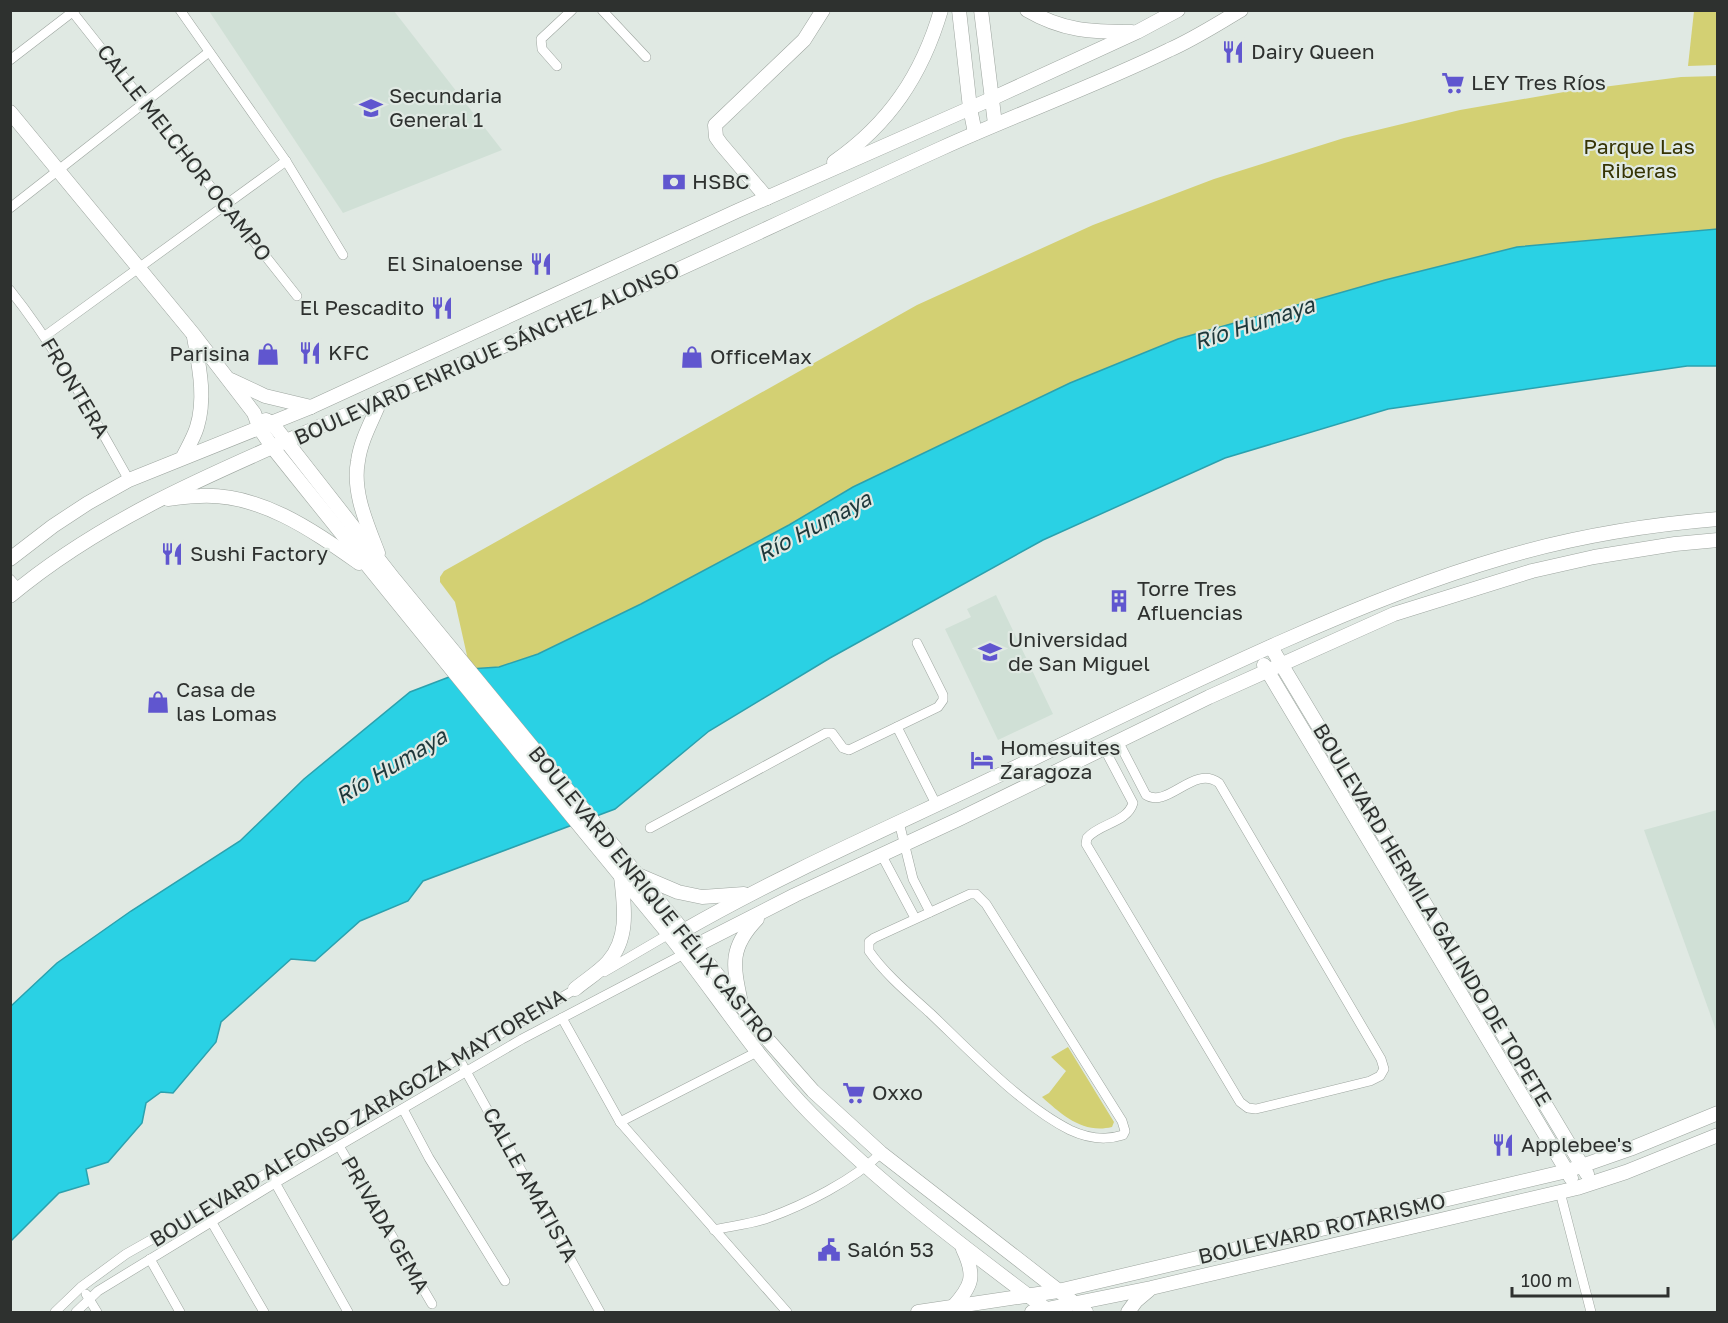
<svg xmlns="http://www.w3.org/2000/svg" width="1728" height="1323" font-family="'Golos Text',sans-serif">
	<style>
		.built { fill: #d0e0d6 }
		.green { fill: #d3d073 }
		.water { fill: #2ad1e4; stroke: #2ba1ae; stroke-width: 1.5 }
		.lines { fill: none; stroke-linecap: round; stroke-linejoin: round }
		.street-casing { stroke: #9da59f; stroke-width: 10 }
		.secondary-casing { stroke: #9da59f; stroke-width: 15 }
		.street { stroke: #fff; stroke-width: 9 }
		.secondary { stroke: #fff; stroke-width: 14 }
		.labels { text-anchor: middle; stroke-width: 4.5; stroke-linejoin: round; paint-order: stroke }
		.poi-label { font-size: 21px; fill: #2e312f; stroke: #e0e9e3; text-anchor: start }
		.park-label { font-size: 21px; fill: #353304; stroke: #e0e9e3 }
		.street-label { font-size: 21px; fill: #2e312f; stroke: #e0e9e3 }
		.water-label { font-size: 22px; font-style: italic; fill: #1e383b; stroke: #e0e9e3 }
	</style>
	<rect width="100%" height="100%" fill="#e0e9e3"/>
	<g class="built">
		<polygon points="209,11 394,11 502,150 343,213"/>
		<polygon points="996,595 1053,714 998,740 945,629 971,617 967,609"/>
		<polygon points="1717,810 1718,810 1717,1033 1644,830"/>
	</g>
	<g class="green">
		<polygon points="1694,11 1717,11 1717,65 1688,66"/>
		<polygon points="1717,76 1717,229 1517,247 1385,280 853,487 789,525 641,604 538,654 499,667 470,669 455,602 440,582 440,577 444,571 917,305 1093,225 1214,179 1344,138 1460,110 1564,92 1681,77"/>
		<path d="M1068,1047L1114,1122L1112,1127C1083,1134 1062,1115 1042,1097L1049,1093L1066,1071L1051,1057Z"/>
	</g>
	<polygon class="water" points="1717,229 1717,366 1687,366 1388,409 1225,458 1043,540 830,658 709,731 615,809 423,881 408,901 360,921 315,961 291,959 221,1022 216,1042 173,1093 161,1092 146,1103 142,1123 108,1162 86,1169 89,1184 59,1193 11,1241 11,1006 57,963 131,911 240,841 304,779 410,692 470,669 499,667 538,654 641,604 789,525 853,487 1070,383 1178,339 1385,280 1517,247"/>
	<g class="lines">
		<g class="street-casing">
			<g id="street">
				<polyline points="71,10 297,296"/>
				<polyline points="180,10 286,161 343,255"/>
				<polyline points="602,10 646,57"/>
				<polyline points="10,60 75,10"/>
				<polyline points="557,66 542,49 541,39 572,10"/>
				<polyline points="10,208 209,52"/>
				<path d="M10,290C57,349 92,415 129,480"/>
				<polyline points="45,336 286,161"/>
				<polyline points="10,579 19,589"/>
				<polyline points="897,727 936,804"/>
				<path d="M1104,748L1133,803C1127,823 1100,823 1087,838L1086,844L1240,1102L1248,1108L1256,1109L1370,1081L1380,1076L1384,1069L1381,1059L1219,783C1194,764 1168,809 1146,795L1118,741"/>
				<polyline points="899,822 913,879 930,912"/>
				<polyline points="650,828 826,733 832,733 843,748 849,750 938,707 943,700 943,695 917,643"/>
				<polyline points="881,854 915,918"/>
				<path d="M970,894H976L986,904L1122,1121L1125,1131L1123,1135C1105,1141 1087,1138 1070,1130C1022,1106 969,1050 930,1013C909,994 885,974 869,951V942L874,938Z"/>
				<polyline points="604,972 669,934"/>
				<polyline points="562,1018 620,1122 787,1312"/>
				<polyline points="458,1057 600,1312"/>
				<polyline points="403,1109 429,1158 505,1281"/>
				<polyline points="620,1122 757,1052"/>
				<polyline points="339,1146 432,1304"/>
				<polyline points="273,1179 348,1312"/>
				<polyline points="1560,1192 1591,1312"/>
				<polyline points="211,1221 264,1312"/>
				<path d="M714,1230C732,1226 751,1224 768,1218C804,1205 854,1180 881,1153"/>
				<polyline points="150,1259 180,1312"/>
				<polyline points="86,1294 97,1312"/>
				<polyline points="55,1312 81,1287 126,1254 225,1198 579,987"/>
				<polyline points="76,1312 98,1291 275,1183 522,1039 684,954"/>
			</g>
		</g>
		<g class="secondary-casing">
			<g id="secondary">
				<polyline points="959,10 970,108 975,133"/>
				<polyline points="981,10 995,124"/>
				<path d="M1027,10C1063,31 1091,32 1132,32"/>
				<path d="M10,112L194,335L254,413L260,429L273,448C401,608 531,767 662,926C713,988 755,1057 811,1114C884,1188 968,1250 1050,1312"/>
				<path d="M834,162C889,124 922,75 941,10"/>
				<polyline points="767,198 721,144 716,137 715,125 804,40 823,10"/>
				<polyline points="231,380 265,396 311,407"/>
				<polyline points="266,420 272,423 394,579 677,923 769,1041 813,1091 881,1153 1086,1312"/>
				<path d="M183,457C188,447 194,437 197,427C206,398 199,366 194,337"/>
				<path d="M168,499C178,498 189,496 200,496C260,493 312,530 359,563"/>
				<path d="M378,553C367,524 352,492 358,461C361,439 373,419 381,399"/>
				<polyline points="10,559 53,526 88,503 129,480 311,407 737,211 991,99 1137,32 1178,10"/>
				<path d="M10,596C115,508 244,461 366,406C451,367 539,332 624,294C731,246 836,196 942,148C1017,114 1095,86 1169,50C1194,39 1217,24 1241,10"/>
				<polyline points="1271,647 1587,1174"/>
				<polyline points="1264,665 1571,1178"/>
				<polyline points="638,875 678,892 702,897 744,894"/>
				<path d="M683,931C791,869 905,821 1016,767C1104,724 1192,682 1281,642C1353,610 1426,580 1502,558C1572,537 1645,525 1718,519"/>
				<polyline points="695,946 795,895 959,819 1209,697 1394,614 1532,571 1594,557 1675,544 1718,540"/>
				<path d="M575,989C586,980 599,972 608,962C630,937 624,905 621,876"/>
				<path d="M741,1003C733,965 729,948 757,919"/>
				<path d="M953,1307C972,1286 976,1276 963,1249"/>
				<polyline points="918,1312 1058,1291 1567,1171 1630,1149 1718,1113"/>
				<polyline points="1032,1312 1151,1288 1577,1188 1626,1172 1718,1135"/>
				<polyline points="1128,1312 1136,1301 1149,1290"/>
			</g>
		</g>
		<use href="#street" class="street"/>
		<use href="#secondary" class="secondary"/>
	</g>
	<defs>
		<g id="restaurant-bare" transform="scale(1.8)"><path d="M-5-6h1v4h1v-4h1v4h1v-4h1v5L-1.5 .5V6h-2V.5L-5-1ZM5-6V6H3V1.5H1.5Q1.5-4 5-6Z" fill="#6056cf" stroke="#e0e9e3" stroke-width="2.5" paint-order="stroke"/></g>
		<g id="supermarket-bare" transform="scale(1.8)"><path d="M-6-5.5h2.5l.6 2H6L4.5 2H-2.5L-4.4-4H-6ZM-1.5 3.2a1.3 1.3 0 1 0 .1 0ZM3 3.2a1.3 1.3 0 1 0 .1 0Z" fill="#6056cf" stroke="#e0e9e3" stroke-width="2.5" paint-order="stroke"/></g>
		<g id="school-bare" transform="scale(1.8)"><path d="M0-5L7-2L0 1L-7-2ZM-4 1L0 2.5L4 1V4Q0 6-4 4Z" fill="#6056cf" stroke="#e0e9e3" stroke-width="2.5" paint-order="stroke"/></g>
		<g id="bank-bare" transform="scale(1.8)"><path d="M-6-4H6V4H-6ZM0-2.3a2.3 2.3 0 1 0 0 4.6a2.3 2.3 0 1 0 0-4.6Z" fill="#6056cf" stroke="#e0e9e3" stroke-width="2.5" paint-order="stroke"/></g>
		<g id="shop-bare" transform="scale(1.8)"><path d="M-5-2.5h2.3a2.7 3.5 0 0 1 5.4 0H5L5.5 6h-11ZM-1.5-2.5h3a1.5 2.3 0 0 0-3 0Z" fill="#6056cf" stroke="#e0e9e3" stroke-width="2.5" paint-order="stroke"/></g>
		<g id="building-bare" transform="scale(1.8)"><path d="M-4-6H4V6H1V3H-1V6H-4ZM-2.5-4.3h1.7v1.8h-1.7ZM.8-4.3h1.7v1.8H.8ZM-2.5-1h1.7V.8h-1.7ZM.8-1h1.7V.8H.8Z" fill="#6056cf" stroke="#e0e9e3" stroke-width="2.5" paint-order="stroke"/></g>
		<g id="university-bare" transform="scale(1.8)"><path d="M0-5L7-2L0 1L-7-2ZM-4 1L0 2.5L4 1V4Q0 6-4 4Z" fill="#6056cf" stroke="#e0e9e3" stroke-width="2.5" paint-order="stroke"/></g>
		<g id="hotel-bare" transform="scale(1.8)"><path d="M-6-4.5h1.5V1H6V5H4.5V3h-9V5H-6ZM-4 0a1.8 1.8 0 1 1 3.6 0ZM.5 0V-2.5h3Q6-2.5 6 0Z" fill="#6056cf" stroke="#e0e9e3" stroke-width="2.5" paint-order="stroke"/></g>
		<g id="civic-bare" transform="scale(1.8)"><path d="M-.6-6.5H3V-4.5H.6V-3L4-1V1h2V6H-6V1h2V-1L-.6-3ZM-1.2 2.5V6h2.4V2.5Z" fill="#6056cf" stroke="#e0e9e3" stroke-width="2.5" paint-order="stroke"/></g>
	</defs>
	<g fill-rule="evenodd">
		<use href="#restaurant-bare" x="1233" y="52"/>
		<use href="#supermarket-bare" x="1453" y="83"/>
		<use href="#school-bare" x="371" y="108"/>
		<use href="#bank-bare" x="674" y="182"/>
		<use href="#restaurant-bare" x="541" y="264"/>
		<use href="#restaurant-bare" x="442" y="308"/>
		<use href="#restaurant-bare" x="310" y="353"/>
		<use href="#shop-bare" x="268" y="354"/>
		<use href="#shop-bare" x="692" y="357"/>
		<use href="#restaurant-bare" x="172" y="554"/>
		<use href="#building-bare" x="1119" y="601"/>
		<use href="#university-bare" x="990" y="652"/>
		<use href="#shop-bare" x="158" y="702"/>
		<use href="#hotel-bare" x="982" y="760"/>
		<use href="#supermarket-bare" x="854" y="1093"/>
		<use href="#restaurant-bare" x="1503" y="1145"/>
		<use href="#civic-bare" x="829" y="1250"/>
	</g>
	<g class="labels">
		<g class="poi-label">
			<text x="1251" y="59">Dairy Queen</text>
			<text x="1471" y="90">LEY Tres Ríos</text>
			<text x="389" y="103">Secundaria<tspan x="389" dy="24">General 1</tspan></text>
			<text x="692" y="189">HSBC</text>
			<text x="523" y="271" text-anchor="end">El Sinaloense</text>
			<text x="424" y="315" text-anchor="end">El Pescadito</text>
			<text x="328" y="360">KFC</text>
			<text x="250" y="361" text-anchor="end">Parisina</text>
			<text x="710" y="364">OfficeMax</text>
			<text x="190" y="561">Sushi Factory</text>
			<text x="1137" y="596">Torre Tres<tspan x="1137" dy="24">Afluencias</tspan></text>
			<text x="1008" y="647">Universidad<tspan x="1008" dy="24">de San Miguel</tspan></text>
			<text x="176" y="697">Casa de<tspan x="176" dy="24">las Lomas</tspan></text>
			<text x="1000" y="755">Homesuites<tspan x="1000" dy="24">Zaragoza</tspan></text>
			<text x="872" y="1100">Oxxo</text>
			<text x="1521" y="1152">Applebee's</text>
			<text x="847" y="1257">Salón 53</text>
		</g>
		<g class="park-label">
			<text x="1639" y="154">Parque Las<tspan x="1639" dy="24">Riberas</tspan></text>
		</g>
		<g class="street-label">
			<text transform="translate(184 153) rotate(52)" y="7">CALLE MELCHOR OCAMPO</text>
			<text transform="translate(487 354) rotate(-24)" y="7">BOULEVARD ENRIQUE SÁNCHEZ ALONSO</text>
			<text transform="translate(75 388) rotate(59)" y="7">FRONTERA</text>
			<text transform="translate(651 895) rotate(51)" y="7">BOULEVARD ENRIQUE FÉLIX CASTRO</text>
			<text transform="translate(1432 915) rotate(59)" y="7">BOULEVARD HERMILA GALINDO DE TOPETE</text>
			<text transform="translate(358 1118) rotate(-31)" y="7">BOULEVARD ALFONSO ZARAGOZA MAYTORENA</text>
			<text transform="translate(530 1185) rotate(61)" y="7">CALLE AMATISTA</text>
			<text transform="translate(385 1225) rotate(60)" y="7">PRIVADA GEMA</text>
			<text transform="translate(1322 1229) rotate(-13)" y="7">BOULEVARD ROTARISMO</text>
		</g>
		<g class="water-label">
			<text transform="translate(1254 323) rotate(-18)" y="8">Río Humaya</text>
			<text transform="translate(814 526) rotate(-28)" y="8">Río Humaya</text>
			<text transform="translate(391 766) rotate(-31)" y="8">Río Humaya</text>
		</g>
	</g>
	<rect width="1728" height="1323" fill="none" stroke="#2e312f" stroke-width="24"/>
	<path d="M1512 1287v9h156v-9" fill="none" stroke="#2e312f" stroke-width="3"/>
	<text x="1521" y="1287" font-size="18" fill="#2e312f" stroke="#e0e9e3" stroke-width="4.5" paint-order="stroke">100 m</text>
</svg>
